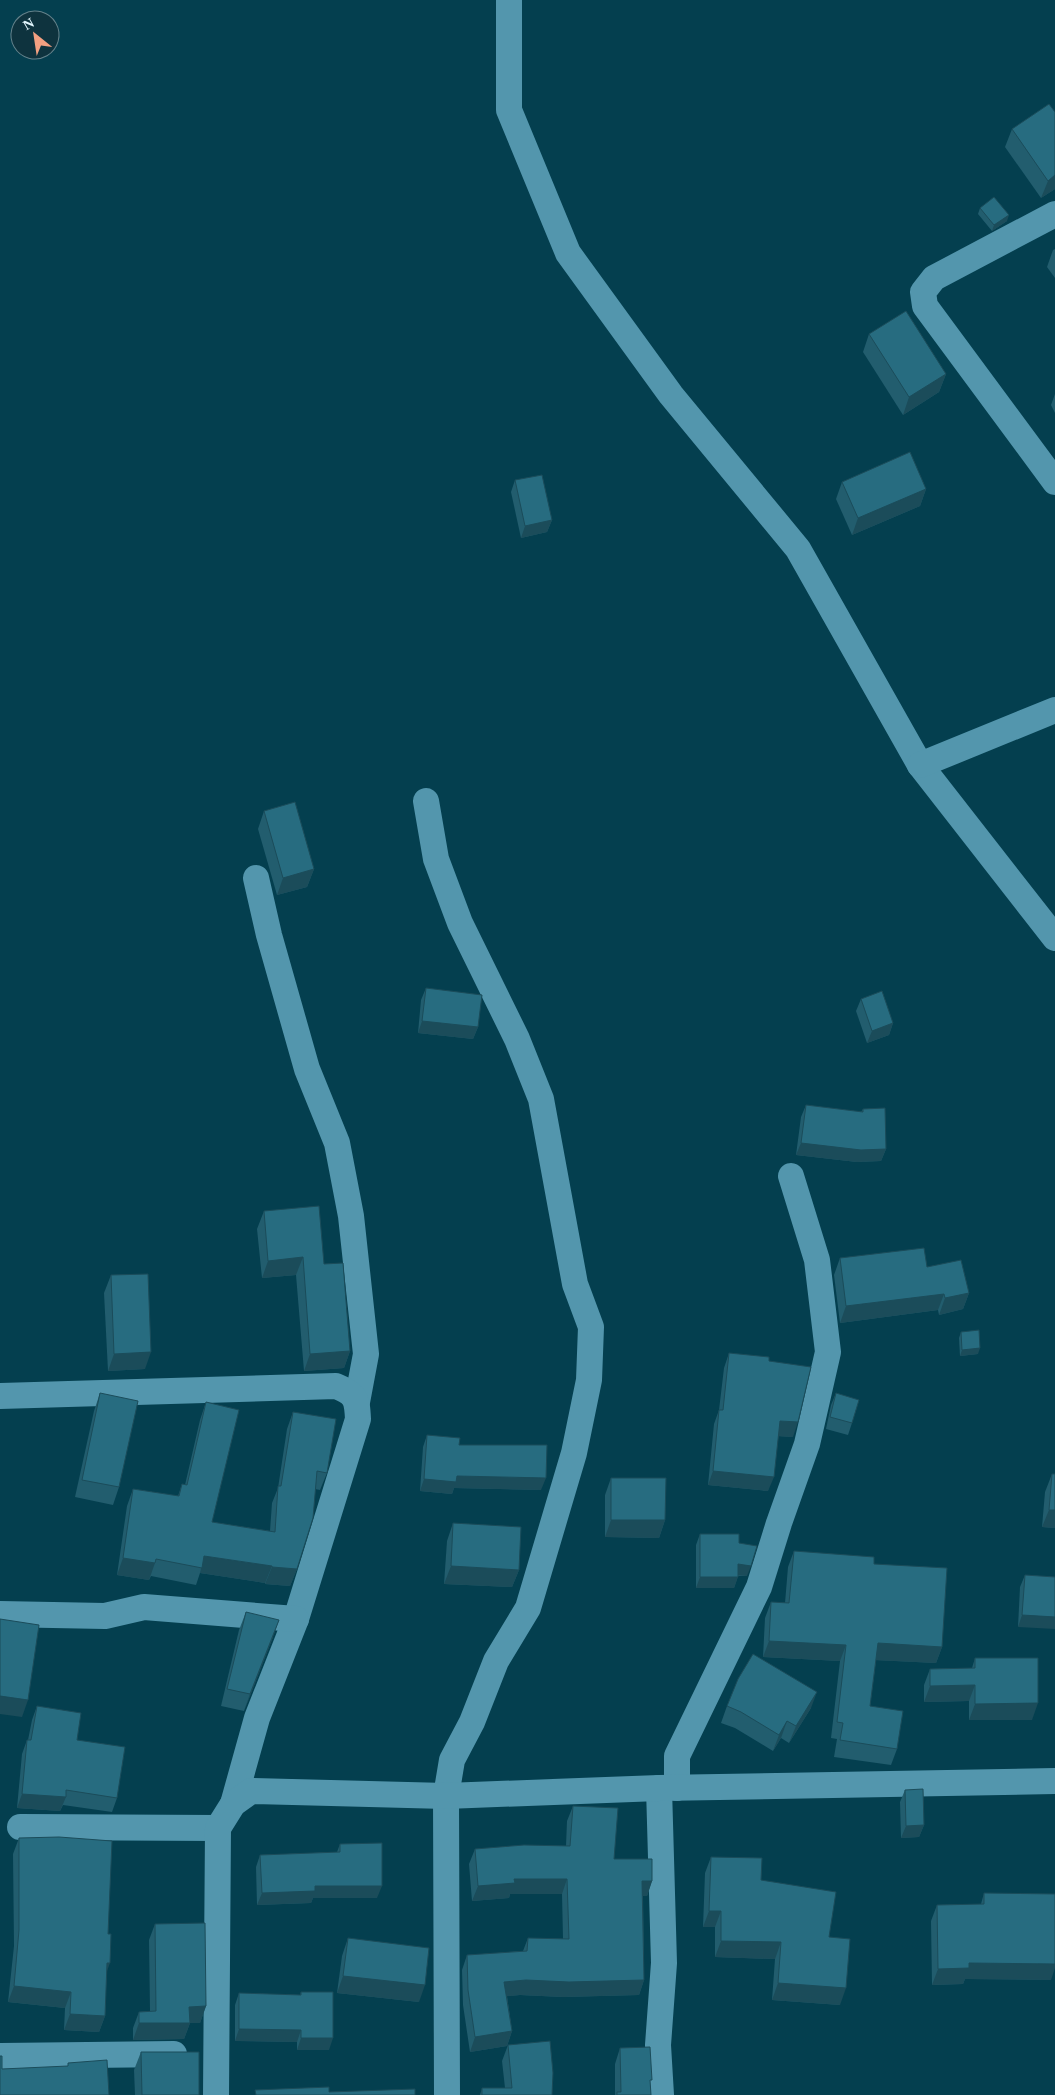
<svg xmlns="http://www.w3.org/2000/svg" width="1055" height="2095" font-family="'Times New Roman',serif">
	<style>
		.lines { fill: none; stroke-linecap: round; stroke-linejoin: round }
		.street { stroke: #5396ad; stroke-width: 26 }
		.wall { fill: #225d6e }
		.shaded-wall { fill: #1b4c5a }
		.building { fill: #276c80; stroke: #1b4c5a }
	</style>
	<rect width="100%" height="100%" fill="#043f4f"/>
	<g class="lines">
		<g class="street">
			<polyline points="509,0 509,110 568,253 671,395 798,549 920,765 1055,938"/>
			<polyline points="1055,214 934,278 923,292 925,306 1055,482"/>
			<polyline points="920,765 1055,710"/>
			<polyline points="426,801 436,859 460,923 517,1039 541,1099 575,1284 591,1327 589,1380 574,1453 528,1608 496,1661 472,1722 452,1760 446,1796 447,2095"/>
			<polyline points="256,878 269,935 307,1069 337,1143 351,1216 366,1354 357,1402"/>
			<path d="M0,1396L336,1386C356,1394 357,1399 358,1419L296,1619L257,1718L233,1804"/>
			<polyline points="0,1614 105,1616 144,1607 296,1619"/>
			<polyline points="659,1788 664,1963 658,2045 661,2095"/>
			<polyline points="677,1788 677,1756 759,1587 779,1523 807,1444 828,1352 817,1260 791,1176"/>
			<polyline points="20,1827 218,1828"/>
			<polyline points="0,2056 174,2054"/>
			<polyline points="216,2095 218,1828 233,1804 251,1791 446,1796 659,1788 1055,1781"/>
		</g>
	</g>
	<g class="wall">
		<polygon points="1055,112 1055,189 1041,198 1005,147 1012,129"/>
		<polygon points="980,208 1007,221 992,231 978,214"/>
		<polygon points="1055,249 1055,278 1047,267 1053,250"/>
		<polygon points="869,334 946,374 939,392 903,415 863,352"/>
		<polygon points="1055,394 1055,413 1051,405"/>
		<polygon points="515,480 552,520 547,532 521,538 511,492"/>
		<polygon points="842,482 926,489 920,506 852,535 836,499"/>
		<polygon points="264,811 314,869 307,887 277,895 258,829"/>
		<polygon points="426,988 478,1027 473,1039 418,1033 421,1000"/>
		<polygon points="861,999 893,1023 889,1035 867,1043 856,1011"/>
		<polygon points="806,1105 861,1112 863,1109 886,1149 881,1161 857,1162 796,1155 801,1117"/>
		<polygon points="264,1211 324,1264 350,1351 344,1368 304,1371 296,1275 262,1278 257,1229"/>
		<polygon points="840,1258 927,1267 969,1293 963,1309 939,1315 938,1310 840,1323 834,1275"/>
		<polygon points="111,1275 145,1369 108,1371 104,1293"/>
		<polygon points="961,1332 978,1354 960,1356 959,1338"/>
		<polygon points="729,1353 769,1361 793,1437 778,1436 768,1491 708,1485 714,1424 719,1410 724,1368"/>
		<polygon points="100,1393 119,1487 113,1505 75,1497 94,1411"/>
		<polygon points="836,1393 852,1423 848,1435 826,1429 831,1405"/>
		<polygon points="206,1402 212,1522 270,1531 272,1503 278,1488 287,1429 293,1412 327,1473 320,1490 315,1489 297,1569 290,1586 265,1584 265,1583 200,1573 196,1585 151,1576 149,1580 117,1575 127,1506 133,1489 178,1496 182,1484 185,1485 200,1420"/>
		<polygon points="427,1435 459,1445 541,1490 454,1488 452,1494 420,1491 423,1447"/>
		<polygon points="1052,1474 1055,1528 1042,1527 1045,1492"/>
		<polygon points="611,1478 665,1520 659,1538 605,1537 605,1495"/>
		<polygon points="453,1523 519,1570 512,1587 444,1584 447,1541"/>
		<polygon points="700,1534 739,1543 747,1576 738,1576 734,1588 696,1588 696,1545"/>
		<polygon points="794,1551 874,1564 942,1647 936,1663 876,1660 870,1706 897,1749 891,1765 834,1757 837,1739 831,1738 840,1661 763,1657 765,1618 771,1602 785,1603 788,1567"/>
		<polygon points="1025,1575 1055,1577 1018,1627 1020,1587"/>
		<polygon points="246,1612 273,1637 244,1711 221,1706 239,1630"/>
		<polygon points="975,1658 1032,1720 969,1720 969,1701 924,1702 924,1685 930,1669 972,1668"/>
		<polygon points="37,1706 77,1740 117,1798 112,1812 63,1805 60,1811 17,1808 22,1754 27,1740 28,1740 32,1720"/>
		<polygon points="727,1706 811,1708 789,1743 781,1738 773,1751 735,1728 721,1723"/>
		<polygon points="905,1790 924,1825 919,1837 901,1838 900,1802"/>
		<polygon points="573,1806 614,1859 652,1881 647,1896 643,1896 644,1980 639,1995 563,1997 520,1995 507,1996 512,2031 507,2046 470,2052 463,2005 462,1970 467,1955 523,1951 528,1938 563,1939 562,1894 510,1894 509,1898 472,1901 469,1864 475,1849 566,1846 567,1821"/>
		<polygon points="19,1838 108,1934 105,2016 99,2032 64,2030 65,2008 8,2002 14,1946 13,1854"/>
		<polygon points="340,1844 377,1898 313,1898 311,1903 257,1905 256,1867 260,1855 337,1852"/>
		<polygon points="711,1857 761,1880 829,1937 840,2005 772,2000 775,1959 715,1957 715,1927 703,1927 705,1873"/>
		<polygon points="984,1893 1051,1980 965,1979 963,1984 932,1985 931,1921 937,1905 981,1904"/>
		<polygon points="155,1924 206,2006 200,2023 190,2023 184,2039 133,2040 133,2028 139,2012 150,2011 149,1940"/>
		<polygon points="348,1938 419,2002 337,1993 342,1956"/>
		<polygon points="301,1992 329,2050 297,2050 297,2042 235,2041 235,2005 239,1993 300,1995"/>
		<polygon points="508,2045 552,2095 480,2095 482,2088 505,2088 502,2061"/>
		<polygon points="620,2048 650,2085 651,2095 615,2095 615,2064"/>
		<polygon points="141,2052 199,2095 135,2095 134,2070"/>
	</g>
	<g class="shaded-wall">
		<polygon points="1055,175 1055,189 1041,198 1048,181"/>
		<polygon points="1009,215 1007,221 992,231 994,225"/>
		<polygon points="946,374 939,392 903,415 909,397"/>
		<polygon points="926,489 920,506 852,535 858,518"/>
		<polygon points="552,520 547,532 521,538 525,526"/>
		<polygon points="314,869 307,887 277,895 283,878"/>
		<polygon points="422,1021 478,1027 473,1039 418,1033"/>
		<polygon points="893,1023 889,1035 867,1043 872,1031"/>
		<polygon points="801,1143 886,1149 881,1161 857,1162 796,1155"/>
		<polygon points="303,1257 296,1275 262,1278 268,1261"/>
		<polygon points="969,1293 963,1309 939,1315 945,1298"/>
		<polygon points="944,1294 938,1310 840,1323 846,1306"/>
		<polygon points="980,1348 978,1354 960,1356 962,1350"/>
		<polygon points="350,1351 344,1368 304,1371 310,1354"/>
		<polygon points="151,1352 145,1369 108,1371 114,1354"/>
		<polygon points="780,1421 798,1422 793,1437 775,1436"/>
		<polygon points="713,1471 774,1477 768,1491 708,1485"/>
		<polygon points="457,1476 546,1478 541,1490 454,1488 452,1494 420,1491 424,1479"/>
		<polygon points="1049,1510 1055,1510 1055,1528 1042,1527"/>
		<polygon points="611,1520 665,1520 659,1538 605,1537"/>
		<polygon points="204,1556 272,1566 265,1583 200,1573"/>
		<polygon points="123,1558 155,1563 149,1580 117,1575"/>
		<polygon points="738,1564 751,1566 747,1576 734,1575"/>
		<polygon points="451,1566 519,1570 512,1587 444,1584"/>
		<polygon points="272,1567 297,1569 290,1586 265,1584"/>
		<polygon points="700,1577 738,1577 734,1588 696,1588"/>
		<polygon points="1022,1615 1055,1617 1055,1629 1018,1627"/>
		<polygon points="279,1620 273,1637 244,1711 250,1694"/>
		<polygon points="769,1641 846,1645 840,1661 763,1657"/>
		<polygon points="878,1643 942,1647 936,1663 872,1660"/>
		<polygon points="975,1685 969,1701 924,1702 930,1686"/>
		<polygon points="817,1692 811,1708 789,1743 796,1726"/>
		<polygon points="0,1696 28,1700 22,1717 0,1714"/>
		<polygon points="1038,1703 1032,1720 969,1720 975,1704"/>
		<polygon points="787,1721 781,1738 773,1751 779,1735"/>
		<polygon points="22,1794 66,1797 60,1811 17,1808"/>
		<polygon points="924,1825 919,1837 901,1838 906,1826"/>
		<polygon points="514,1879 567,1879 562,1894 510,1894 509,1898 472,1901 478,1886"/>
		<polygon points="642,1881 652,1881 647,1896 637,1896"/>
		<polygon points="315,1886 382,1886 377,1898 313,1898 311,1903 257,1905 262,1893"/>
		<polygon points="709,1911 721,1911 715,1927 703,1927"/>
		<polygon points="721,1941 781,1942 775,1959 715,1957"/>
		<polygon points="107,1963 110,1963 104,1979"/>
		<polygon points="969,1963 1055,1964 1055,1968 1051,1980 965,1979 963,1984 932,1985 938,1969"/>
		<polygon points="343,1976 425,1985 419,2002 337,1993"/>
		<polygon points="526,1980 644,1980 639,1995 563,1997 520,1995 499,1997 504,1982"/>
		<polygon points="778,1983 846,1988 840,2005 772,2000"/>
		<polygon points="14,1986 71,1992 65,2008 8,2002"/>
		<polygon points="206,2006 200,2023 183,2023 189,2007"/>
		<polygon points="70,2014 105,2016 99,2032 64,2030"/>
		<polygon points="139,2023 190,2023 184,2039 133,2040"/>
		<polygon points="239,2029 301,2030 297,2042 235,2041"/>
		<polygon points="512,2031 507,2046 470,2052 475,2037"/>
		<polygon points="301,2038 333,2038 329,2050 297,2050"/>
	</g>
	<g class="building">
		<polygon points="1049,104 1055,112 1055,175 1048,181 1012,129"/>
		<polygon points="994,197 1009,215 994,225 980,208"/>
		<polygon points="906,311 946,374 909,397 869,334"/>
		<polygon points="910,452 926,489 858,518 842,482"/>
		<polygon points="542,475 552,520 525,526 515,480"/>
		<polygon points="295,802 314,869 283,878 264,811"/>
		<polygon points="426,988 482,995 478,1027 422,1021"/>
		<polygon points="882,991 893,1023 872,1031 861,999"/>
		<polygon points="806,1105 863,1112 863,1109 885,1108 886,1149 861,1150 801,1143"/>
		<polygon points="319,1206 324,1264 343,1263 350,1351 310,1354 303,1257 268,1261 264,1211"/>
		<polygon points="924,1248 927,1267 961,1260 969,1293 945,1298 944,1294 846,1306 840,1258"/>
		<polygon points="148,1274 151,1352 114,1354 111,1275"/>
		<polygon points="979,1330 980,1348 962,1350 961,1332"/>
		<polygon points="729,1353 769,1357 769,1361 811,1367 798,1422 780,1421 774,1477 713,1471 719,1410 723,1410"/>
		<polygon points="100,1393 138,1401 119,1487 82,1480"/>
		<polygon points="836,1393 859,1400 852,1423 830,1417"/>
		<polygon points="206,1402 239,1410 212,1522 275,1532 278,1486 281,1486 293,1412 336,1419 327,1473 317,1471 313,1518 297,1569 272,1567 272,1566 204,1556 202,1568 156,1559 155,1563 123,1558 133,1489 179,1496 182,1484 187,1485"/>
		<polygon points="427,1435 460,1438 459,1445 547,1445 546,1478 457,1476 456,1482 424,1479"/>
		<polygon points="1052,1474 1055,1474 1055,1510 1049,1510"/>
		<polygon points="611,1478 666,1478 665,1520 611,1520"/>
		<polygon points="453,1523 521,1527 519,1570 451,1566"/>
		<polygon points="700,1534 739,1534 739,1543 757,1546 751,1566 738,1564 738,1577 700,1577"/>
		<polygon points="794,1551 874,1557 874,1564 947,1568 942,1647 878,1643 870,1706 903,1711 897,1749 840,1740 843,1723 837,1722 846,1645 769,1641 771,1602 789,1603"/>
		<polygon points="1025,1575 1055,1577 1055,1617 1022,1615"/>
		<polygon points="246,1612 279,1620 250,1694 227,1689"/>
		<polygon points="0,1619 39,1625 28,1700 0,1696"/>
		<polygon points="753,1654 817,1692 796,1726 787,1721 779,1735 741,1712 727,1706 738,1679"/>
		<polygon points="975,1658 1038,1658 1038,1703 975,1704 975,1685 930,1686 930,1669 975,1668"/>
		<polygon points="37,1706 81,1713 77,1740 125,1747 117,1798 66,1790 66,1797 22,1794 27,1740 31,1740"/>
		<polygon points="923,1789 924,1825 906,1826 905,1790"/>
		<polygon points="573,1806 618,1808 614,1859 652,1859 652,1881 642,1881 644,1980 569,1982 526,1980 504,1982 512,2031 475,2037 468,1990 467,1955 527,1951 528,1938 569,1939 567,1879 514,1879 515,1883 478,1886 475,1849 524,1845 570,1846"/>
		<polygon points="59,1837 112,1841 108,1934 111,1934 110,1963 107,1963 105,2016 70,2014 71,1992 14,1986 19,1930 19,1838"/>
		<polygon points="382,1843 382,1886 315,1886 315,1891 262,1893 260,1855 340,1852 340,1844"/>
		<polygon points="711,1857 762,1858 761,1880 836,1892 829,1937 850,1939 846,1988 778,1983 781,1942 721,1941 721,1911 709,1911"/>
		<polygon points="984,1893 1055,1894 1055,1964 969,1963 969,1968 938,1969 937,1905 984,1904"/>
		<polygon points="205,1923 206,2006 189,2007 190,2023 139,2023 139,2012 156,2011 155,1924"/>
		<polygon points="348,1938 429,1948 425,1985 343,1976"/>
		<polygon points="301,1992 333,1992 333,2038 301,2038 301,2030 239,2029 239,1993 301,1995"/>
		<polygon points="550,2041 553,2073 552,2095 482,2095 482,2088 512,2088 508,2045"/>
		<polygon points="650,2047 652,2080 650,2080 651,2095 617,2095 617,2092 621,2092 620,2048"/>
		<polygon points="141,2052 199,2052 199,2095 142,2095"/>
		<polygon points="0,2056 2,2056 2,2069 68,2066 68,2063 107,2060 109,2095 0,2095"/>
		<polygon points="329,2087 329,2092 415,2089 415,2095 256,2095 255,2090"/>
	</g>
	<g transform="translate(35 35) rotate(330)"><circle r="24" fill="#0e333e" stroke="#64828b"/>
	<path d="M0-4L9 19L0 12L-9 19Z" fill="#f2a081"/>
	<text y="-8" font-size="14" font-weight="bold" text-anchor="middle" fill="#e4f8ff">N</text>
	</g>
</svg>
